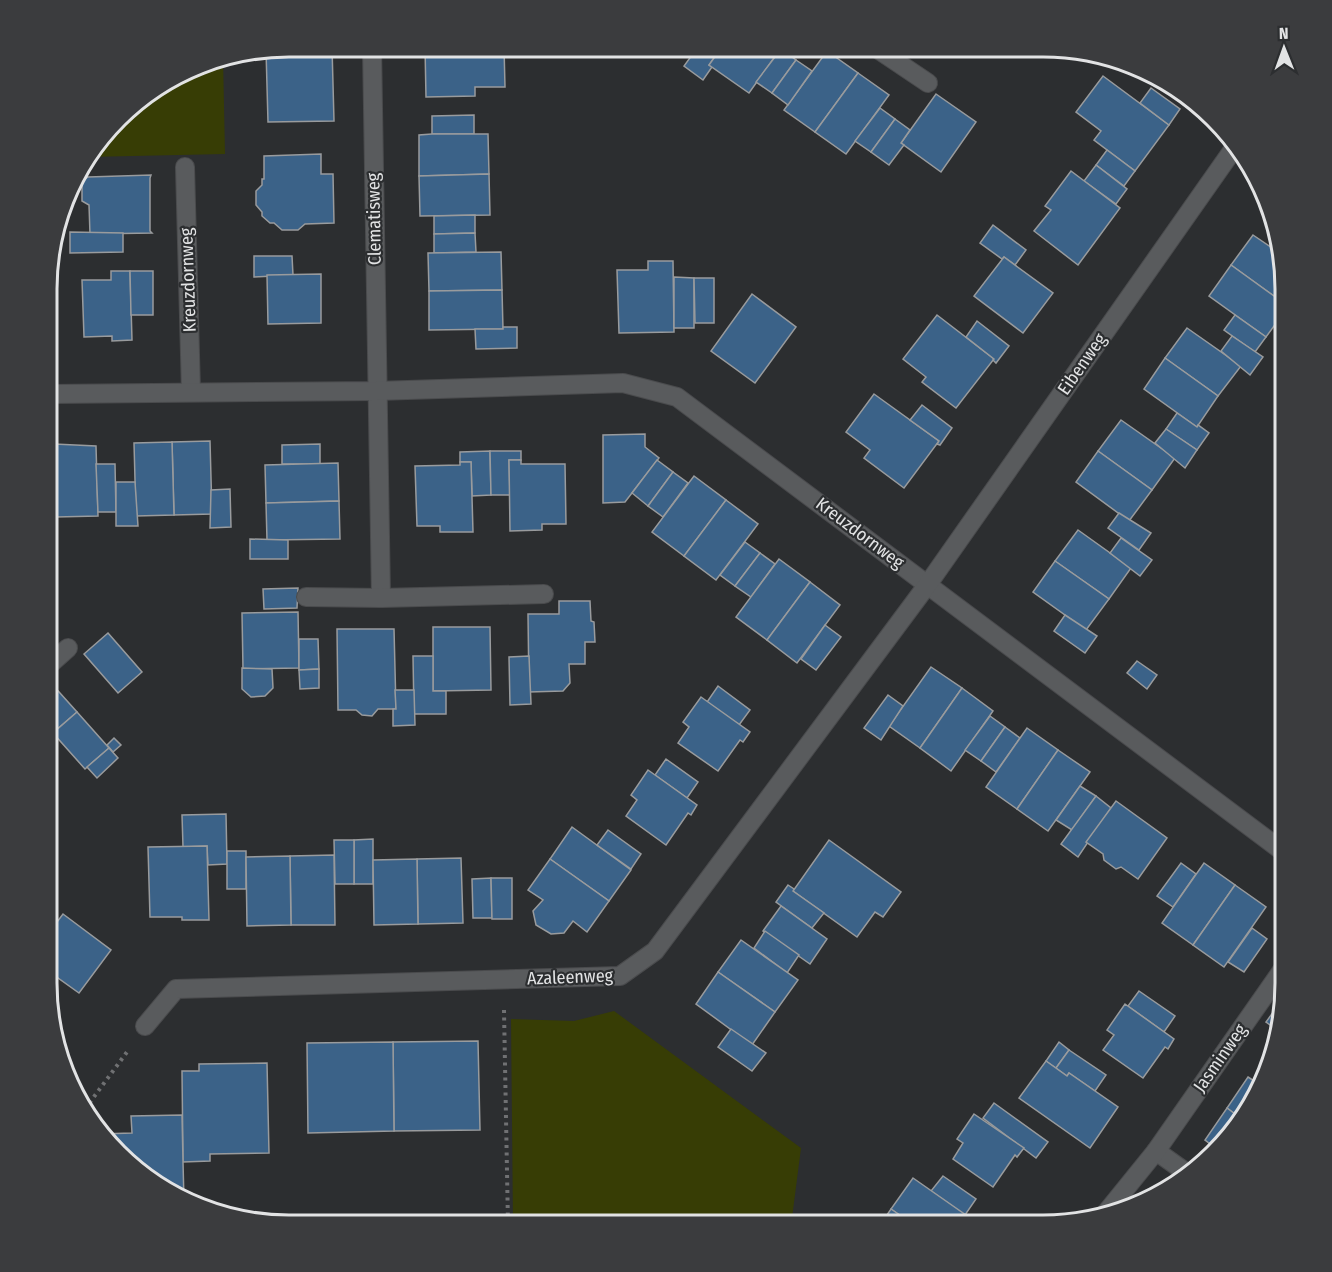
<svg xmlns="http://www.w3.org/2000/svg" width="1332" height="1272" font-family="'Fira Sans Condensed',sans-serif">
	<style>
		.green { fill: #373d05 }
		.building { fill: #3b6288; stroke: #999b9d; stroke-width: 1.5 }
		.lines { fill: none; stroke-linecap: round; stroke-linejoin: round }
		.minor-casing { stroke: #4a4b4d; stroke-width: 20 }
		.path { stroke: #707173; stroke-width: 4; stroke-dasharray: 3 4.5; stroke-linecap: butt }
		.minor { stroke: #595b5d; stroke-width: 18 }
		.labels { text-anchor: middle; stroke-width: 4.5; stroke-linejoin: round; paint-order: stroke }
		.street-label { font-size: 18px; fill: #e2e3e4; stroke: #2c2e30 }
		.rim { fill: none; stroke: #e2e3e4; stroke-width: 3 }
	</style>
	<rect width="100%" height="100%" fill="#2c2e30"/>
	<g class="green">
		<polygon points="223,57 225,154 87,157 129,106 210,59"/>
		<polygon points="614,1011 801,1148 792,1218 788,1225 513,1225 511,1019 574,1021"/>
	</g>
	<g class="building">
		<polygon points="289,46 332,47 334,121 268,122 266,50"/>
		<polygon points="425,47 504,47 505,87 475,87 475,96 426,97"/>
		<polygon points="697,48 721,48 709,65 712,67 703,80 684,66"/>
		<polygon points="721,48 781,48 749,93 709,65"/>
		<polygon points="781,49 796,60 772,93 756,82"/>
		<polygon points="827,51 858,73 815,132 784,110"/>
		<polygon points="796,60 812,71 788,105 772,93"/>
		<polygon points="858,73 889,95 846,154 815,132"/>
		<polygon points="1103,76 1169,125 1135,171 1094,140 1101,131 1076,112"/>
		<polygon points="1151,88 1180,109 1169,125 1140,103"/>
		<polygon points="936,94 976,122 941,172 901,143"/>
		<polygon points="880,108 895,119 871,152 855,141"/>
		<polygon points="474,115 474,134 432,134 432,116"/>
		<polygon points="895,119 910,130 901,143 904,145 889,165 871,152"/>
		<polygon points="432,134 488,134 489,174 419,176 419,135"/>
		<polygon points="1107,150 1135,171 1124,186 1096,165"/>
		<polygon points="321,154 321,174 333,174 334,223 305,224 298,230 282,230 274,223 270,223 262,216 262,212 256,205 256,191 262,185 262,179 264,179 264,156"/>
		<polygon points="1096,165 1127,189 1116,204 1084,181"/>
		<polygon points="1071,171 1120,208 1078,265 1034,231 1051,210 1045,206"/>
		<polygon points="489,174 490,215 420,216 419,176"/>
		<polygon points="151,175 150,178 150,231 152,233 90,234 89,205 82,201 82,181 88,177"/>
		<polygon points="475,215 475,233 434,234 434,216"/>
		<polygon points="993,225 1026,250 1015,265 1004,257 1002,259 980,243"/>
		<polygon points="70,232 123,233 123,252 70,253"/>
		<polygon points="475,233 476,252 434,253 434,234"/>
		<polygon points="1253,235 1281,254 1285,273 1285,304 1231,265"/>
		<polygon points="501,252 502,290 429,291 428,253"/>
		<polygon points="254,256 292,256 293,275 254,277"/>
		<polygon points="1004,257 1053,293 1023,333 974,296"/>
		<polygon points="648,261 673,261 674,332 619,333 617,270 648,270"/>
		<polygon points="1231,265 1285,304 1285,311 1266,337 1209,296"/>
		<polygon points="111,271 130,271 132,340 112,341 112,336 84,337 82,280 111,280"/>
		<polygon points="130,271 153,271 153,315 131,315"/>
		<polygon points="321,274 321,323 268,324 267,275"/>
		<polygon points="674,277 694,278 694,328 674,328"/>
		<polygon points="694,278 714,278 714,323 695,323"/>
		<polygon points="502,290 503,329 429,330 429,291"/>
		<polygon points="752,294 796,327 755,383 711,351"/>
		<polygon points="937,315 994,359 956,408 922,382 926,377 903,359"/>
		<polygon points="1235,315 1266,337 1255,352 1224,330"/>
		<polygon points="977,321 1009,346 996,363 993,360 994,359 966,337"/>
		<polygon points="503,327 517,327 517,348 476,349 475,329 503,329"/>
		<polygon points="1187,328 1241,366 1218,396 1165,358"/>
		<polygon points="1232,336 1263,357 1250,375 1221,351"/>
		<polygon points="1165,358 1218,396 1197,427 1144,389"/>
		<polygon points="874,394 939,441 904,488 864,458 870,450 846,432"/>
		<polygon points="922,405 952,428 940,445 937,444 939,441 910,420"/>
		<polygon points="1177,413 1197,427 1198,425 1209,433 1197,450 1166,429"/>
		<polygon points="1121,420 1175,458 1152,490 1098,451"/>
		<polygon points="1166,429 1197,450 1185,468 1155,443"/>
		<polygon points="645,434 645,447 659,458 625,502 603,503 603,435"/>
		<polygon points="210,441 212,514 174,515 172,442"/>
		<polygon points="172,442 174,515 136,516 134,443"/>
		<polygon points="50,444 54,444 56,517 50,517"/>
		<polygon points="54,444 96,446 98,516 56,517"/>
		<polygon points="320,444 320,464 282,464 282,445"/>
		<polygon points="490,451 491,495 472,496 471,462 460,462 460,452"/>
		<polygon points="490,451 521,451 521,460 509,460 510,495 491,495"/>
		<polygon points="1098,451 1152,490 1129,521 1076,482"/>
		<polygon points="509,460 521,460 521,464 565,464 566,524 542,524 542,530 510,531"/>
		<polygon points="657,460 673,472 648,506 632,493"/>
		<polygon points="460,462 471,462 473,532 440,532 440,526 417,526 415,466 460,465"/>
		<polygon points="338,463 339,501 266,503 265,465"/>
		<polygon points="96,464 115,464 116,512 98,512"/>
		<polygon points="673,472 688,483 663,517 648,506"/>
		<polygon points="694,476 726,500 684,556 652,532"/>
		<polygon points="116,482 135,482 138,526 116,526"/>
		<polygon points="230,489 231,527 210,528 211,490"/>
		<polygon points="726,500 758,524 716,580 684,556"/>
		<polygon points="339,501 340,539 267,540 266,503"/>
		<polygon points="1119,513 1151,533 1139,550 1108,528"/>
		<polygon points="1078,530 1131,568 1109,599 1055,561"/>
		<polygon points="1121,538 1152,560 1140,576 1110,553"/>
		<polygon points="250,539 288,540 288,559 250,559"/>
		<polygon points="745,542 760,553 735,586 720,575"/>
		<polygon points="760,553 775,564 751,597 735,586"/>
		<polygon points="779,559 810,582 767,640 736,617"/>
		<polygon points="1055,561 1109,599 1086,630 1033,592"/>
		<polygon points="810,582 840,605 797,663 767,640"/>
		<polygon points="298,588 297,608 264,609 263,589"/>
		<polygon points="559,601 590,601 591,621 594,622 595,642 585,642 585,664 569,664 570,683 563,691 529,692 528,614 559,614"/>
		<polygon points="298,612 299,668 243,669 242,613"/>
		<polygon points="1065,615 1097,636 1085,653 1054,631"/>
		<polygon points="825,625 841,637 816,670 801,659"/>
		<polygon points="433,627 490,627 491,690 433,691"/>
		<polygon points="337,629 394,629 396,709 378,709 372,716 362,715 356,710 338,710"/>
		<polygon points="108,633 142,672 118,693 84,654"/>
		<polygon points="299,639 318,639 319,669 299,670"/>
		<polygon points="413,656 433,656 433,691 446,691 446,714 414,714"/>
		<polygon points="529,656 531,704 510,705 509,657"/>
		<polygon points="1137,661 1157,675 1147,689 1127,673"/>
		<polygon points="931,667 962,688 920,748 889,726"/>
		<polygon points="242,668 272,669 273,688 265,696 251,697 242,689"/>
		<polygon points="299,670 319,669 319,688 300,689"/>
		<polygon points="51,683 77,712 48,737 49,685"/>
		<polygon points="718,686 750,710 739,725 707,702"/>
		<polygon points="962,688 993,711 951,771 920,748"/>
		<polygon points="395,690 414,690 415,725 393,726 393,709 396,709"/>
		<polygon points="888,695 903,706 881,740 864,728"/>
		<polygon points="701,697 750,732 743,742 740,740 718,771 678,743 689,727 683,722"/>
		<polygon points="77,712 109,748 85,769 53,733"/>
		<polygon points="990,716 1005,727 981,761 965,750"/>
		<polygon points="1005,727 1020,738 996,772 981,761"/>
		<polygon points="1027,728 1058,750 1017,809 986,787"/>
		<polygon points="114,738 121,745 113,752 107,745"/>
		<polygon points="109,748 118,758 97,778 87,767"/>
		<polygon points="1058,750 1090,772 1048,831 1017,809"/>
		<polygon points="666,759 698,782 687,798 655,775"/>
		<polygon points="648,770 697,805 691,815 688,813 666,845 626,816 637,800 631,795"/>
		<polygon points="1080,786 1096,796 1072,830 1056,820"/>
		<polygon points="1096,796 1111,808 1078,857 1061,844"/>
		<polygon points="1116,801 1167,838 1138,879 1121,867 1116,869 1104,860 1103,854 1086,842"/>
		<polygon points="226,814 227,864 208,865 207,846 183,847 182,815"/>
		<polygon points="572,827 631,870 609,901 550,859"/>
		<polygon points="608,830 641,854 631,869 597,845"/>
		<polygon points="373,839 373,884 354,884 354,840"/>
		<polygon points="334,840 354,840 354,884 335,884"/>
		<polygon points="829,840 901,892 883,917 875,912 857,937 793,891"/>
		<polygon points="207,846 209,920 182,920 182,917 150,917 148,847"/>
		<rect x="227" y="851" width="19" height="38"/>
		<polygon points="334,855 335,925 291,925 290,856"/>
		<polygon points="290,856 291,925 247,926 246,857"/>
		<polygon points="461,858 463,923 418,924 417,859"/>
		<polygon points="417,859 418,924 374,925 373,860"/>
		<polygon points="550,859 609,901 587,932 573,921 564,933 551,934 536,925 533,911 543,900 528,890"/>
		<polygon points="1181,863 1196,874 1173,907 1157,896"/>
		<polygon points="1204,863 1235,885 1193,945 1162,923"/>
		<polygon points="491,878 492,918 473,918 472,879"/>
		<polygon points="491,878 512,878 512,919 492,919"/>
		<polygon points="788,885 794,889 793,891 824,913 812,928 776,902"/>
		<polygon points="1235,885 1266,907 1224,967 1193,945"/>
		<polygon points="781,906 827,939 810,964 763,931"/>
		<polygon points="63,914 111,950 79,993 47,970 47,931 51,930"/>
		<polygon points="1252,928 1267,939 1244,972 1228,962"/>
		<polygon points="765,931 799,955 787,973 754,948"/>
		<polygon points="741,940 798,980 775,1012 718,972"/>
		<polygon points="718,972 775,1012 752,1045 696,1004"/>
		<polygon points="1139,991 1175,1016 1164,1032 1128,1006"/>
		<polygon points="1285,996 1285,999 1277,1030 1266,1022"/>
		<polygon points="1125,1004 1174,1039 1168,1049 1165,1047 1143,1078 1103,1050 1114,1035 1107,1030"/>
		<polygon points="731,1029 766,1053 752,1071 718,1047"/>
		<polygon points="478,1041 480,1130 394,1131 393,1042"/>
		<polygon points="393,1042 394,1131 308,1133 307,1043"/>
		<polygon points="1059,1042 1069,1050 1056,1068 1046,1061"/>
		<polygon points="1069,1050 1106,1075 1095,1091 1069,1073 1067,1076 1056,1068"/>
		<polygon points="1046,1061 1067,1076 1069,1073 1118,1107 1090,1148 1019,1098"/>
		<polygon points="267,1063 269,1153 210,1154 210,1161 183,1162 182,1071 199,1071 199,1064"/>
		<polygon points="1248,1077 1262,1086 1260,1091 1239,1117 1227,1108"/>
		<polygon points="994,1103 1048,1142 1036,1158 983,1118"/>
		<polygon points="1227,1108 1239,1117 1214,1147 1205,1140"/>
		<polygon points="974,1114 1024,1148 1017,1157 1015,1155 993,1187 953,1159 963,1143 957,1139"/>
		<polygon points="182,1115 183,1162 184,1201 100,1134 132,1133 131,1116"/>
		<polygon points="943,1176 976,1199 965,1215 931,1191"/>
		<polygon points="913,1178 973,1220 970,1225 914,1225 891,1209"/>
		<polygon points="891,1209 914,1225 880,1225"/>
	</g>
	<g class="lines">
		<g class="minor-casing">
			<g id="minor">
				<polyline points="372,47 381,598"/>
				<polyline points="876,48 928,83"/>
				<polyline points="185,167 191,392"/>
				<polyline points="50,394 376,391 623,383 677,397 1285,853"/>
				<polyline points="306,597 381,598 544,594"/>
				<polyline points="49,665 68,648"/>
				<polyline points="145,1026 176,989 620,976 655,951 928,584 1237,144"/>
				<polyline points="1156,1151 1191,1176"/>
				<polyline points="1105,1214 1156,1151 1285,966"/>
			</g>
		</g>
		<g class="path">
			<polyline points="504,1010 508,1225"/>
			<polyline points="85,1109 127,1052"/>
		</g>
		<use href="#minor" class="minor"/>
	</g>
	<g class="labels">
		<g class="street-label">
			<text transform="translate(374 219) rotate(-91)" y="6">Clematisweg</text>
			<text transform="translate(188 280) rotate(-92)" y="6">Kreuzdornweg</text>
			<text transform="translate(1082 364) rotate(-55)" y="6">Eibenweg</text>
			<text transform="translate(860 533) rotate(37)" y="6">Kreuzdornweg</text>
			<text transform="translate(570 977) rotate(-2)" y="6">Azaleenweg</text>
			<text transform="translate(1220 1058) rotate(-55)" y="6">Jasminweg</text>
		</g>
	</g>
	<path d="M0 0H1332V1272H0ZM289 57H1043A232 232 0 0 1 1275 289V983A232 232 0 0 1 1043 1215H289A232 232 0 0 1 57 983V289A232 232 0 0 1 289 57Z" fill="#3b3c3e" fill-rule="evenodd"/>
	<path class="rim" d="M289 57H1043A232 232 0 0 1 1275 289V983A232 232 0 0 1 1043 1215H289A232 232 0 0 1 57 983V289A232 232 0 0 1 289 57Z"/>
	<g transform="translate(1284 48) rotate(359)" stroke="#2c2e30" stroke-width="4.5" paint-order="stroke">
	<path d="M0-4.5L10 22L0 15L-10 22Z" fill="#e2e3e4"/>
	<text y="-9" font-size="16" font-weight="bold" text-anchor="middle" fill="#e2e3e4">N</text>
	</g>
</svg>
